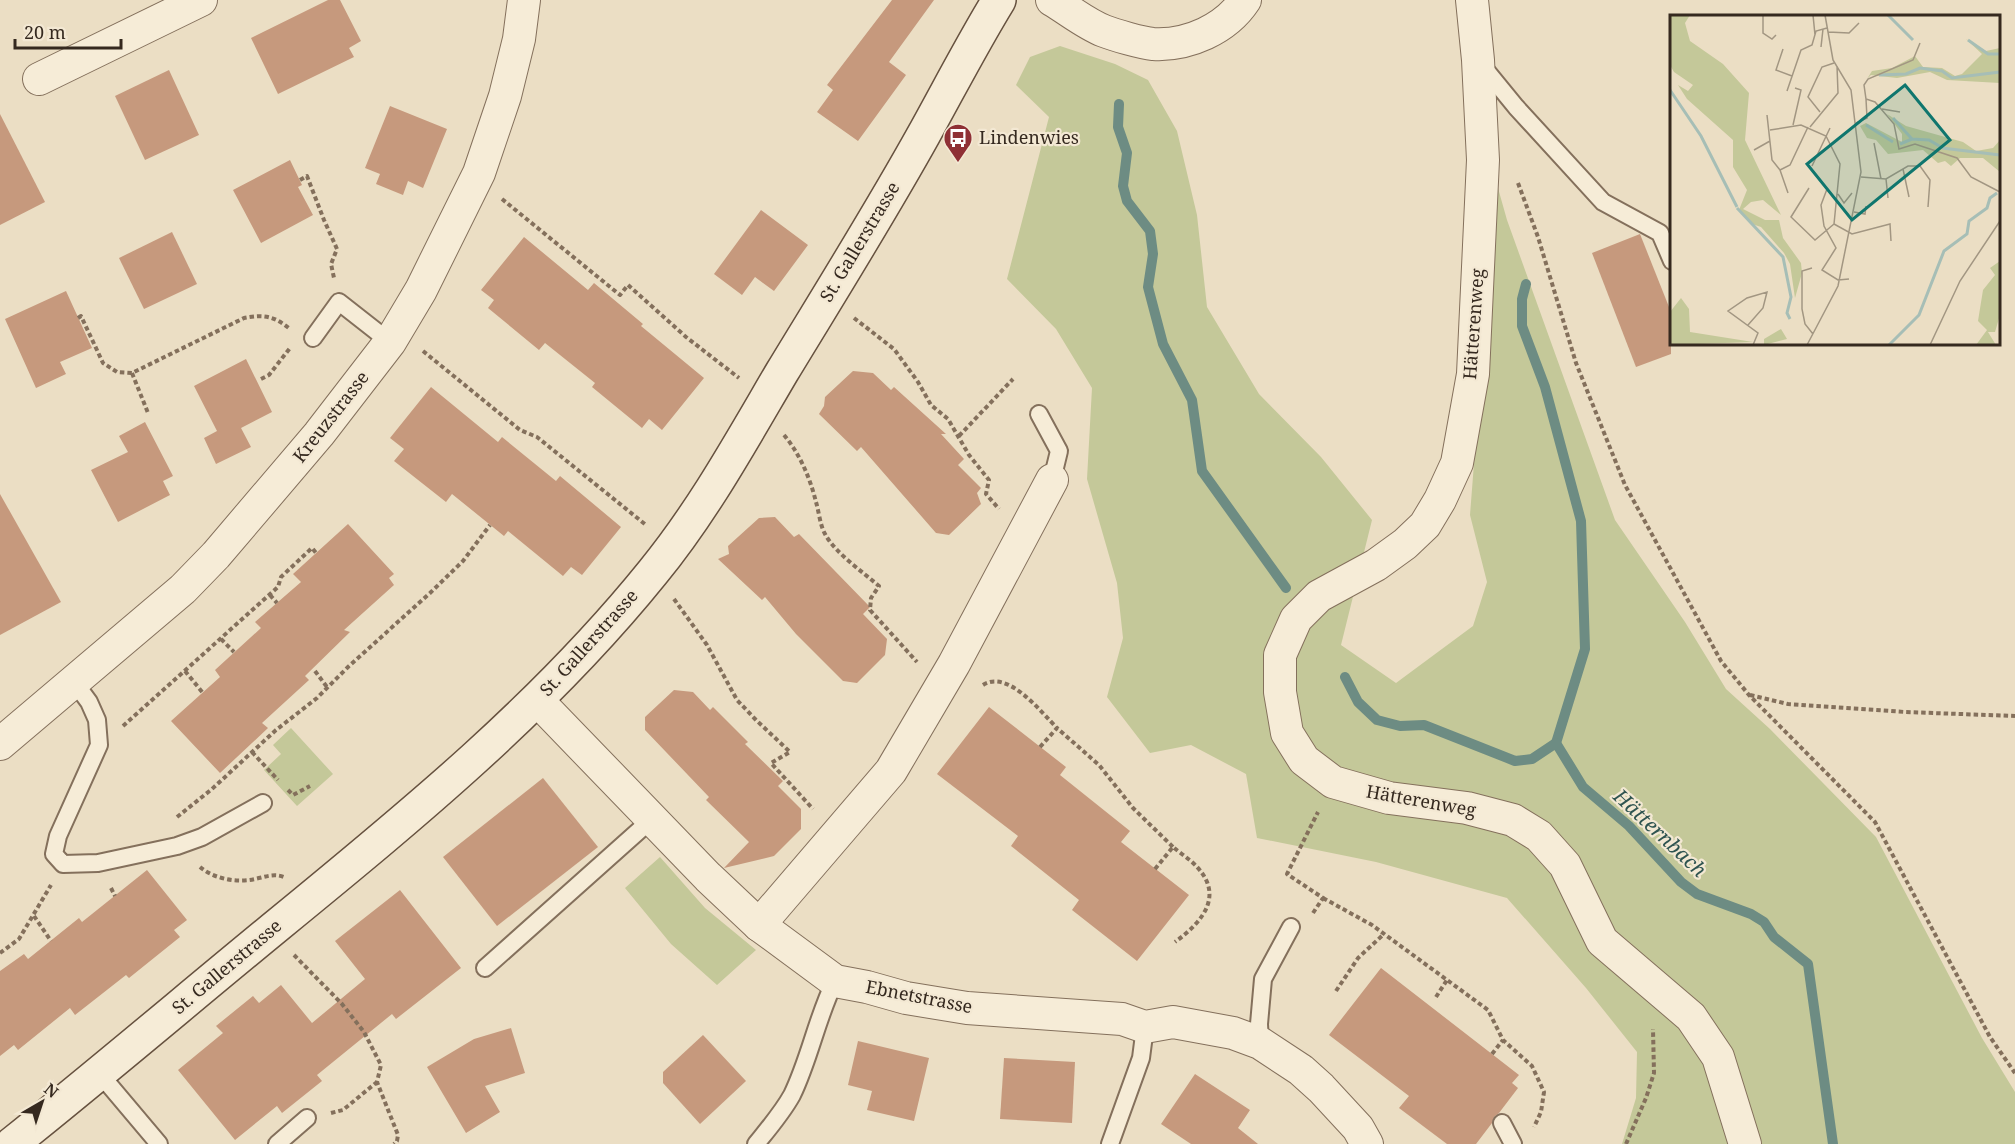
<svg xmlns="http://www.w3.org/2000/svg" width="2015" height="1144" font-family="'Noto Serif',serif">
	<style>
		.green { fill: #c4c899 }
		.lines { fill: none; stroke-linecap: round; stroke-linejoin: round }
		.stream { stroke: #6d8c83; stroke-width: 10 }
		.building { fill: #c6997d }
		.lane-casing { stroke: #84705c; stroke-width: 20 }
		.street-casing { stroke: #84705c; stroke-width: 34 }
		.secondary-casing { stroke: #66513f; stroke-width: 36 }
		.path { stroke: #84705c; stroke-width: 4; stroke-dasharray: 4.5 3; stroke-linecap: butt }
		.lane { stroke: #f6ecd7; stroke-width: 16 }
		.street { stroke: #f6ecd7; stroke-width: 32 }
		.secondary { stroke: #f6ecd7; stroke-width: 33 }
		.labels { text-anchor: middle; stroke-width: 4.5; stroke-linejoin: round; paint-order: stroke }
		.poi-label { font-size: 18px; fill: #35291f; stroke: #f3e8d3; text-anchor: start }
		.street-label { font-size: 18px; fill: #35291f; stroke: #f3e8d3 }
		.water-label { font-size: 20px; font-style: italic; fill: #2f5450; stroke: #f3e8d3 }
		.inset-river { fill: none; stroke: #a6beb6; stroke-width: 3 }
		.inset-road { fill: none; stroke: #a29682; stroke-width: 1.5 }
		.view { fill: #0f766e; fill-opacity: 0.15; stroke: #0f766e; stroke-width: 3 }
		.inset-edge { fill: none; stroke: #35291f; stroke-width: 3 }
	</style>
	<rect width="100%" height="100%" fill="#ebdec4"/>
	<g class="green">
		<polygon points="1060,46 1115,64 1148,80 1177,131 1197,215 1207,307 1259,394 1321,457 1372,520 1341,645 1396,683 1473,626 1487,582 1470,515 1496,181 1507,220 1615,520 1685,622 1726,689 1770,729 1876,837 1982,1038 2015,1092 2015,1144 1622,1144 1636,1098 1637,1052 1586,988 1507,898 1376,862 1257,838 1246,774 1191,745 1150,753 1107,697 1123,638 1117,583 1087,479 1092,388 1056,329 1007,279 1049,117 1016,85 1030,57"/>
		<polygon points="291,728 333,774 297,806 264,770 281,754 273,745"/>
		<polygon points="660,857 705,908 756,950 717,985 671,944 625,888"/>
	</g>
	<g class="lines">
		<g class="stream">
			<polyline points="1119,104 1118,127 1127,153 1123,186 1127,201 1150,231 1153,254 1148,287 1163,344 1192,400 1202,471 1286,588"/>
			<polyline points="1526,284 1522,299 1522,326 1545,387 1581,521 1585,649 1556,743"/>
			<polyline points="1345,677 1358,702 1377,720 1400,726 1424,725 1515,761 1532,759 1556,743 1583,787 1629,826 1681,882 1697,894 1751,914 1764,922 1774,937 1808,964 1833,1144"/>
		</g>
	</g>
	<g class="building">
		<polygon points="328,0 340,0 361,41 349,48 354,57 278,94 251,38"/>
		<polygon points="892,0 934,0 889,62 906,75 858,141 817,112 833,90 827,85"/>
		<polygon points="169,70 199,135 145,160 115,96"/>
		<polygon points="390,106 447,129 423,188 408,181 403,195 376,184 380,174 365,168"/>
		<polygon points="0,114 45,202 0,225"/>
		<polygon points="290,160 302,185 298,187 313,215 261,243 233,190"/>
		<polygon points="761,210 808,245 774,291 755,277 742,295 714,274"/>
		<polygon points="172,232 197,284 144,309 119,258"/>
		<polygon points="1640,234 1671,312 1671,354 1636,367 1592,253"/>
		<polygon points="524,237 588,290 594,283 643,324 641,326 704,378 662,430 649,419 642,428 592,387 595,383 545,343 539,350 488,308 494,300 481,290"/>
		<polygon points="66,291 92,348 60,362 66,374 36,388 5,319"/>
		<polygon points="246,359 272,412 241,428 251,447 216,464 204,438 217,431 194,386"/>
		<polygon points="853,371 873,373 891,390 894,387 946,434 941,434 964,459 958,465 981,488 977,493 981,504 949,535 936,533 861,447 857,451 819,414 824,406 825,397"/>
		<polygon points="431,387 498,442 502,437 556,481 560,476 621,527 582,575 571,567 563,576 508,531 504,536 452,494 446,502 394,461 404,449 390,438"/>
		<polygon points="145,422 173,476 163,481 170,495 118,522 91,470 128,452 119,436"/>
		<polygon points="0,494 61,602 0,635"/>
		<polygon points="775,517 794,537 799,534 870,607 863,614 887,639 885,655 857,683 843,681 796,634 765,597 762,600 718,559 729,554 728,546 759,518"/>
		<polygon points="348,524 394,574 389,578 394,585 344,630 350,632 305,676 309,680 262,723 268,728 220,773 171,721 220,677 215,670 261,628 255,622 301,582 293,574"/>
		<polygon points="674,690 693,692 710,710 713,707 748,742 745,744 783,781 778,786 801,809 801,829 774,856 724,868 749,842 706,800 709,797 645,730 645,717"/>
		<polygon points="989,707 1066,767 1060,775 1130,831 1121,842 1189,895 1137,961 1072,910 1079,900 1011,846 1018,836 937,774"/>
		<polygon points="543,778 598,847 497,926 443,857"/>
		<polygon points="147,870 187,920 174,930 180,937 129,978 126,975 75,1015 70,1008 18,1050 14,1045 0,1056 0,971 24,954 28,959 79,918 82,922"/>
		<polygon points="400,890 461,968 396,1019 392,1014 317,1075 322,1081 282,1113 277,1106 235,1140 178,1070 223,1033 216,1026 253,996 259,1003 281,985 312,1023 365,979 335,941"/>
		<polygon points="1381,968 1519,1075 1512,1083 1518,1088 1499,1113 1494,1117 1492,1123 1476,1144 1447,1144 1399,1108 1409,1096 1329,1035"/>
		<polygon points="511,1028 525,1073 485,1086 500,1112 466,1133 427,1067 474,1039"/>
		<polygon points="703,1035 746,1081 700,1124 663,1083 663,1072"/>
		<polygon points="858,1041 929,1058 914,1121 867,1110 872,1091 848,1085"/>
		<polygon points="1004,1058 1075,1062 1072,1123 1000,1119"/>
		<polygon points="1195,1074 1250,1110 1238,1128 1258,1144 1191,1144 1161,1124"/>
	</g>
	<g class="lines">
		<g class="lane-casing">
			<g id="lane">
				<polyline points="1480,63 1516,107 1603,202 1660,233 1672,261"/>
				<polyline points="313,338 339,302 390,342"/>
				<polyline points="1039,414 1059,451 1052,480"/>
				<polyline points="75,683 89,702 97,720 99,745 58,836 54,854 63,864 98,863 177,846 202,837 263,803"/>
				<polyline points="485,968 652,819"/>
				<polyline points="1260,1043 1259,1024 1263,979 1291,927"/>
				<polyline points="100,1074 159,1144"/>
				<polyline points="1502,1123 1513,1144"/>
				<polyline points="277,1144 307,1118"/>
				<path d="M756,1144C769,1128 782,1113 792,1095C810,1058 817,1017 835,981"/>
				<polyline points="1110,1144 1141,1058 1145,1027"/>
			</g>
		</g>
		<g class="street-casing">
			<g id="street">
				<path d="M1052,0C1069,10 1086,24 1104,31C1114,35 1142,43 1153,44C1188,46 1226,29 1245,0"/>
				<polyline points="1472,0 1478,60 1483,160 1473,374 1457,463 1440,500 1425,525 1405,544 1376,565 1319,596 1296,619 1280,655 1280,692 1287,733 1304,760 1333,782 1389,798 1467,808 1513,820 1539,836 1565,865 1602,941 1691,1017 1718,1057 1745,1144"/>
				<polyline points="39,79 201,0"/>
				<polyline points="537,700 708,877 759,925 835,981 867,987 906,998 967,1008 1122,1019 1145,1027 1173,1022 1233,1033 1260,1043 1301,1070 1321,1088 1358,1128 1367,1144"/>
				<polyline points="0,744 183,589 216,555 319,434 390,342 421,290 479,173 505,96 519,39 524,0"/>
				<polyline points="759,925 891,771 954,664 1052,480"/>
			</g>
		</g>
		<g class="secondary-casing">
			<path id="secondary" d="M12,1144C102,1072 190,997 279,924C411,816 545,706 653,572C703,511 742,440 782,372C830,293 879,215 924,134C949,89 972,44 999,0"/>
		</g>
		<g class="path">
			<polyline points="300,180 307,176 324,220 337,249 331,264 334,278"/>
			<polyline points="1518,183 1538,237 1576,363 1625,485 1721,661 1749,695 1875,822 1990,1037 2015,1073"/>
			<polyline points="502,199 620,295 628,285 686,337 739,378"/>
			<path d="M78,318L81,316L103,363L117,372L132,373L244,318C264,314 274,316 290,329"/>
			<polyline points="854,318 894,349 918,382 931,405 948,419 969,455 989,480 986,494 999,509"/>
			<polyline points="423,351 520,430 537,437 646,525"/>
			<polyline points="132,373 148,413"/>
			<polyline points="261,379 269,375 290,348"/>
			<path d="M784,435C800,454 810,478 816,502C819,512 820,525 825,534C835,553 863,572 879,586L871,598L870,610L917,662"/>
			<polyline points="959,436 1013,379"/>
			<polyline points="270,595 277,603"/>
			<polyline points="674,599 707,645 737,700 756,720 790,752 771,763 813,809"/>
			<polyline points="221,639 234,652"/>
			<polyline points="185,671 203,693"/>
			<polyline points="315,671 327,687"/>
			<path d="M983,685C1008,669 1041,712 1057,728"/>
			<polyline points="1750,695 1788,704 1905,712 2015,716"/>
			<polyline points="123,726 278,587 281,577 312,548 316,553"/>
			<polyline points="1040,747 1057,728 1099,765 1133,808 1173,847"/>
			<polyline points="252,752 278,780"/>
			<polyline points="288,790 293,795 310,786"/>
			<polyline points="177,817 212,789 276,730 317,698 348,667 430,593 463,561 490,525"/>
			<path d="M200,867C214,879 237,883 255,879C265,877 274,873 284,877"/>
			<path d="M1155,869L1173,847C1179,852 1186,857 1192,862C1226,893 1205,920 1175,942"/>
			<polyline points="111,888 115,896"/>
			<polyline points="1323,898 1372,925 1488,1010 1503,1040 1532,1066 1544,1092 1541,1112 1534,1127"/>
			<polyline points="1313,913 1323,898 1287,874 1318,812"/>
			<polyline points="34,916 51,941"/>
			<polyline points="0,953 19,939 51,885"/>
			<polyline points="294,955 342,1004 364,1032 381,1065 377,1082 398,1135 397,1141 394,1144"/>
			<polyline points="1336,991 1358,958 1384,934"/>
			<polyline points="1436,997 1447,980"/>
			<polyline points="1492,1054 1503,1040"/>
			<polyline points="331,1113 343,1110 377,1082"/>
			<polyline points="1626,1144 1646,1098 1654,1073 1653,1029"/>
		</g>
		<use href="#lane" class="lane"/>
		<use href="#street" class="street"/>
		<use href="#secondary" class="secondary"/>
	</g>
	<defs>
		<g id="bus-pin" transform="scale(1.5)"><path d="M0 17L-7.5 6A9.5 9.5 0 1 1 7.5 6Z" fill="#8f3035" stroke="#f3e8d3"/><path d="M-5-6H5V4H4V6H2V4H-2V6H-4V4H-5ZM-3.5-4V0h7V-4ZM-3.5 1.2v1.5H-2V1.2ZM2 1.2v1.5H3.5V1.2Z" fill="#fff"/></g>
	</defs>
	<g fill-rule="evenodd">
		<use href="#bus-pin" x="958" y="138"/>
	</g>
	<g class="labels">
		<g class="poi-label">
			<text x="979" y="144">Lindenwies</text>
		</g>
		<g class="street-label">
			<text transform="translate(860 242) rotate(-59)" y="6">St. Gallerstrasse</text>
			<text transform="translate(1474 324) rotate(-86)" y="6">Hätterenweg</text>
			<text transform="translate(331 417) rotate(-52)" y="6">Kreuzstrasse</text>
			<text transform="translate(589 643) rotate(-48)" y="6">St. Gallerstrasse</text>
			<text transform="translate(1421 801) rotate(10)" y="6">Hätterenweg</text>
			<text transform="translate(227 967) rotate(-40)" y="6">St. Gallerstrasse</text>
			<text transform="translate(919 997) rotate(11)" y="6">Ebnetstrasse</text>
		</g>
		<g class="water-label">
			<text transform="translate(1660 833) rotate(43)" y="7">Hätternbach</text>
		</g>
	</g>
	<g transform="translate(1670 15)">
		<rect width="330" height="330" fill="#ebdec4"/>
		<path d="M0,0H20L15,8L20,26L53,49L79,78L75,125L111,200L93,185L81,187L73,194L95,205H109L113,223L131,248L132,258L125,283L120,249L114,238L91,212L82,209L69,195L77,175L63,152V125L17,84L8,70L18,76L23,70L4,57L0,50ZM296,24L316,36L330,33V68L277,65L260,57L227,63L201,60L197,64L202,56L222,53L245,41L253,52L272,53L285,61L292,59L312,39ZM217,99L236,111L293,127L306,136L323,133L330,125V157L313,143H290L281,151L275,146L268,148L253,135L218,139L206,125L197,123L190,111L196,108L232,127V119ZM330,246V300L325,317H318L326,330H306L317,315L308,306L313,275L325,260L320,253ZM11,283L19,294L20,317L83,327L0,330V297ZM111,314L117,324L94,330V324Z" fill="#c4c899"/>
		<path class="inset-river" d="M218,0L243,25M298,25L318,39H330M209,60L236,59L250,53L272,56L282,63L330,57M0,75L31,121L67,192M223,103L242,124M196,110L223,127M230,129L242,124L259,125L271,132M272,133L330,140M67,193L113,242L121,282L117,298L120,304M219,330L249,300L274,236L297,219L299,206L317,193L320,183L327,178"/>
		<path class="inset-road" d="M143,0L145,20M93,1V18L102,24L106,20M158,17L179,18L189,8M250,28L243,45L198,64L194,70L196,84L205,87L224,109L229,134L245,129L287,143L301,162L330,177M151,32L153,14M113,34L106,55L122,61M117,76L131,35L142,30L146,16L157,13M212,94L230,97M150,97L138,82L152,52L164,48M97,100L102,145L110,155L120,150L138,112M186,108L197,103L196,84M123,110L131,75L125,73M140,112L168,78L167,51M100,115L131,110L156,121L170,149L164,209L182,219L220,209L221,226M204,128L211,164M84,135L100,126M142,151L160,113M233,154L239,182M110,155L118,178M191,162L216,164L238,151H250L260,165L258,192M216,164L218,183M139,173L121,202L145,225L164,209M157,174L151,190L154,211L166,233L152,255L168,265L179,264M168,179L174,188L182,178M184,197L195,199L196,191M142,253L132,256V294L135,309L143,319M78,310L93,293L97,277L77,283L58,296L88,318L83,330M137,330L168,271L191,157L181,75L163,45L155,0M260,330L290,266L330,206"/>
		<path class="view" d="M235,70L280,125L182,205L137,149Z"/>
		<rect width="330" height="330" class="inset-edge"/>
	</g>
	<g transform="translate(42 1102) rotate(39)" stroke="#f3e8d3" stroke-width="4.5" paint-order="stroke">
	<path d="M0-4.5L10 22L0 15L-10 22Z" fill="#35291f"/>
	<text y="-9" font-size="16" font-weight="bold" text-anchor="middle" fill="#35291f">N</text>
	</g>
	<path d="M15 39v9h106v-9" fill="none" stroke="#35291f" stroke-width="3"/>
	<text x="24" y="39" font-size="18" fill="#35291f" stroke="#f3e8d3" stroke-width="4.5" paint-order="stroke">20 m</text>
</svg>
